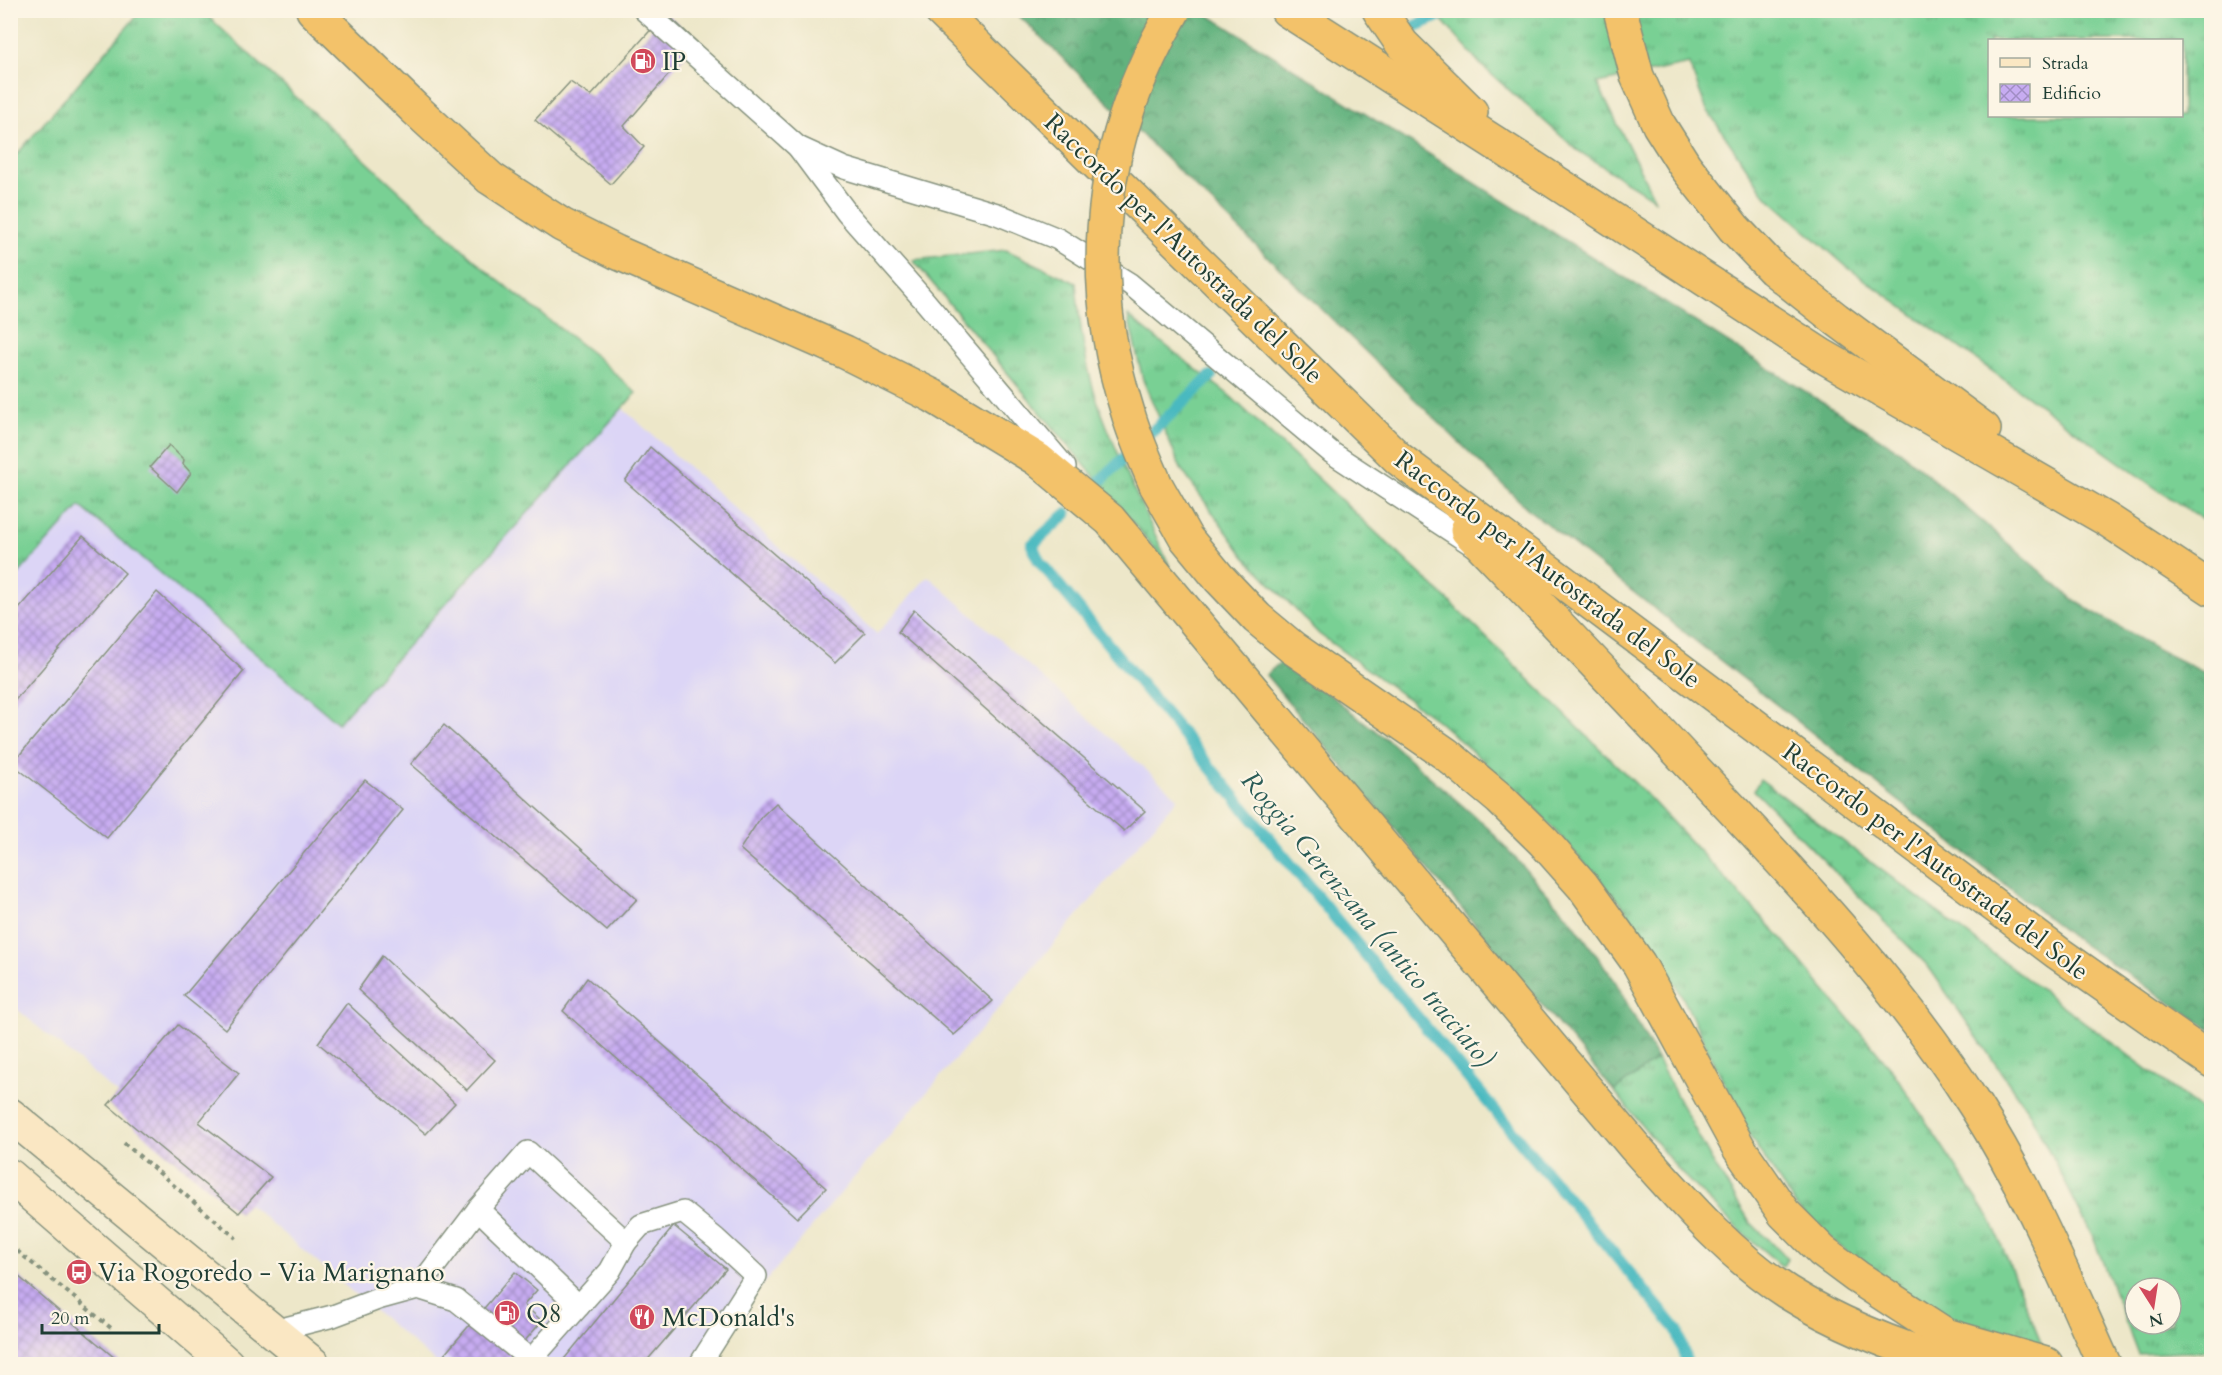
<svg xmlns="http://www.w3.org/2000/svg" width="2222" height="1375" font-family="Cardo,serif">
	<style>
		.built { fill: #dcd5f6 }
		.grass { fill: url(#grass-tufts); stroke: #4c8664; stroke-width: 1.5; fill-rule: evenodd }
		.forest { fill: url(#forest-crowns); stroke: #407859; stroke-width: 1.5 }
		.lines { fill: none; stroke-linecap: round; stroke-linejoin: round }
		.stream { stroke: #4ab9c0; stroke-width: 12 }
		.building { fill: url(#building-cross-hatch) }
		.lane-casing { stroke: #86927e; stroke-width: 24 }
		.secondary-casing { stroke: #86927e; stroke-width: 36 }
		.highway-casing { stroke: #86927e; stroke-width: 36 }
		.path { stroke: #86927e; stroke-width: 4; stroke-dasharray: 4.5 4.5; stroke-linecap: butt }
		.lane { stroke: #fff; stroke-width: 21 }
		.secondary { stroke: #fae7c3; stroke-width: 33 }
		.highway { stroke: #f3c26a; stroke-width: 33 }
		.highway-bridge-casing { stroke: #86927e; stroke-width: 36; stroke-linecap: butt }
		.highway-bridge { stroke: #f3c26a; stroke-width: 33 }
		.labels { text-anchor: middle; stroke-width: 4.5; stroke-linejoin: round; paint-order: stroke }
		.poi-label { font-size: 26px; fill: #1f3d34; stroke: #fcf5e5; text-anchor: start }
		.street-label { font-size: 26px; fill: #1f3d34; stroke: #fcf5e5 }
		.water-label { font-size: 27px; font-style: italic; fill: #2a5c57; stroke: #fcf5e5 }
	</style>
	<defs>
		<pattern id="grass-tufts" width="24" height="20" patternUnits="userSpaceOnUse" patternTransform="scale(1.5)"><rect width="24" height="20" fill="#79d094"/><path d="M3 7l-1-3M5 7V3M7 7l1-3M15 17l-1-3M17 17v-4M19 17l1-3" fill="none" stroke="#63aa7a"/></pattern>
		<pattern id="forest-crowns" width="20" height="18" patternUnits="userSpaceOnUse" patternTransform="scale(1.5)"><rect width="20" height="18" fill="#62b27e"/><path d="M2 6a3 3 0 1 1 6 0M12 15a3 3 0 1 1 6 0" fill="none" stroke="#509268"/></pattern>
		<pattern id="building-cross-hatch" width="8" height="8" patternUnits="userSpaceOnUse" patternTransform="scale(1.5)"><rect width="8" height="8" fill="#c7acf1"/><path d="M0 0l8 8M0 8l8-8" fill="none" stroke="#a18dc4"/></pattern>
	</defs>
	<rect width="100%" height="100%" fill="#fcf5e5"/>
	<filter id="ink" filterUnits="userSpaceOnUse"><feTurbulence type="fractalNoise" baseFrequency=".0167" numOctaves="2"/><feDisplacementMap in="SourceGraphic" scale="12" xChannelSelector="R" yChannelSelector="G"/><feConvolveMatrix kernelMatrix="1 2 1 2 8 2 1 2 1" color-interpolation-filters="sRGB"/></filter>
	<filter id="wash" filterUnits="userSpaceOnUse"><feTurbulence type="fractalNoise" baseFrequency=".008" numOctaves="4" result="noise"/><feDisplacementMap in="SourceGraphic" scale="24" xChannelSelector="R" yChannelSelector="G"/><feGaussianBlur stdDeviation="1.35" result="paint"/><feColorMatrix in="noise" values="0 0 0 0 0 0 0 0 0 0 0 0 0 0 0 0 0 1.4 0 .05"/><feComposite in="paint" operator="in"/></filter>
	<g filter="url(#wash)">
		<rect width="100%" height="100%" fill="#ede7c9"/>
		<polygon class="built" points="622,408 877,634 928,576 1178,798 695,1364 438,1364 11,1004 10,582 80,506 338,722"/>
		<g class="grass">
			<polygon points="141,11 202,11 489,273 598,358 636,393 338,723 80,506 11,582 11,161"/>
			<path d="M1434,11H2211V525L2151,485L1847,267L1765,195L1706,108L1689,64L1597,83L1655,200L1577,150L1482,66ZM1990,40H2182V116H1990Z"/>
			<path d="M1006,250L1076,283C1079,318 1085,364 1096,397C1116,455 1145,511 1170,567L913,260Z"/>
			<polygon points="1128,316 1229,395 1448,600 1643,791 1780,937 1892,1070 1991,1220 2044,1349 1930,1313 1854,1259 1796,1206 1751,1138 1681,994 1624,907 1531,804 1438,721 1319,634 1245,557 1181,469 1143,380"/>
			<path d="M1760,779L2211,1117V1351L2138,1354L2093,1237L2030,1114L1928,966L1754,790ZM2135,1288H2171V1324H2135Z"/>
			<polygon points="1657,1059 1712,1161 1750,1222 1788,1259 1783,1267 1737,1228 1681,1173 1614,1091"/>
		</g>
		<g class="forest">
			<polygon points="1014,11 1202,11 1900,451 2076,602 2159,650 2211,676 2211,1030 2068,934 1529,510"/>
			<polygon points="1284,659 1390,742 1488,828 1571,920 1615,981 1657,1059 1614,1091 1266,675"/>
		</g>
		<g class="lines">
			<g class="stream">
				<polyline points="1416,26 1451,10"/>
				<polyline points="1098,483 1211,376"/>
				<polyline points="1066,514 1032,545 1039,561 1677,1330 1687,1364"/>
			</g>
		</g>
		<g id="blocks">
			<g class="building">
				<polygon points="666,13 697,42 624,126 644,147 611,184 535,120 570,82 591,96"/>
				<polygon points="169,445 184,460 183,464 191,473 177,492 150,467"/>
				<polygon points="650,447 865,633 835,663 625,481"/>
				<polygon points="83,536 125,573 10,706 10,619"/>
				<polygon points="157,592 244,671 107,838 12,764"/>
				<polygon points="914,610 1145,811 1124,831 898,632"/>
				<polygon points="444,725 637,899 607,931 411,764"/>
				<polygon points="365,780 403,810 225,1029 184,996"/>
				<polygon points="776,803 993,1001 954,1035 740,849 761,817"/>
				<polygon points="382,956 495,1060 467,1090 358,990"/>
				<polygon points="587,978 826,1188 797,1218 563,1011"/>
				<polygon points="347,1003 455,1103 426,1134 318,1043"/>
				<polygon points="178,1025 239,1073 199,1122 271,1177 239,1213 108,1105"/>
				<polygon points="674,1226 726,1269 644,1364 560,1364"/>
				<polygon points="10,1269 60,1312 122,1364 15,1364 10,1360"/>
				<polygon points="515,1272 537,1290 524,1305 542,1321 505,1364 456,1364 444,1355"/>
			</g>
		</g>
	</g>
	<g filter="url(#ink)">
		<use href="#blocks" fill-opacity="0" stroke="#86927e" stroke-width="1.5"/>
		<g class="lines">
			<g class="lane-casing">
				<g id="lane">
					<polyline points="644,10 798,147 847,213 923,299 1065,467"/>
					<polyline points="798,147 844,168 997,214 1058,239 1130,284 1332,453 1474,546"/>
					<polyline points="478,1209 579,1306"/>
					<polyline points="626,1242 641,1225 683,1212 716,1239 756,1276 700,1364"/>
					<polyline points="418,1288 478,1209 528,1152 626,1242 610,1271 531,1360"/>
					<polyline points="274,1331 333,1316 378,1299 418,1288 456,1300 531,1360 529,1364"/>
				</g>
			</g>
			<g class="secondary-casing">
				<g id="secondary">
					<polyline points="10,1115 313,1364"/>
					<polyline points="10,1176 227,1364"/>
				</g>
			</g>
			<g class="highway-casing">
				<g id="highway">
					<path d="M313,10L413,107L490,178L562,225L616,252L845,352L933,396L1037,459L1110,520L1634,1146C1681,1198 1728,1254 1787,1292C1840,1325 1896,1347 1955,1364"/>
					<polyline points="940,10 1399,459 2058,953 2212,1061"/>
					<polyline points="1287,10 1517,157 1821,355 2106,519 2212,589"/>
					<polyline points="1379,10 1402,44 1471,112"/>
					<polyline points="1620,10 1637,76 1659,125 1685,166 1734,228 1773,269 1836,319 1984,429"/>
					<polyline points="1156,485 1186,538 1219,578 1257,618 1293,648 1446,754 1500,799 1543,841 1583,886 1639,964 1739,1148 1784,1213 1822,1251 1857,1277 1946,1335 2046,1364"/>
					<path d="M1467,530C1551,617 1634,704 1716,792C1810,891 1903,992 1976,1107C2028,1188 2065,1278 2104,1364"/>
				</g>
			</g>
			<g class="path">
				<polyline points="124,1143 236,1238"/>
				<polyline points="10,1245 111,1328"/>
			</g>
			<use href="#lane" class="lane"/>
			<use href="#secondary" class="secondary"/>
			<use href="#highway" class="highway"/>
			<g class="highway-bridge-casing">
				<path id="highway-bridge" d="M1156,485C1146,461 1135,438 1128,413C1083,271 1099,138 1174,10"/>
			</g>
			<use href="#highway-bridge" class="highway-bridge"/>
		</g>
	</g>
	<defs>
		<g id="fuel-disc" transform="scale(1.35)"><circle r="9.5" fill="#d1495b" stroke="#fcf5e5"/><path d="M-5.5-6h7V0h2V4h1.3V-2.5L3-4.5l.8-.8L6-3V5H2.5V1h-1V6h-7ZM-4.2-4.7v3.2H.2V-4.7Z" fill="#fff"/></g>
		<g id="bus-disc" transform="scale(1.35)"><circle r="9.5" fill="#d1495b" stroke="#fcf5e5"/><path d="M-5-6H5V4H4V6H2V4H-2V6H-4V4H-5ZM-3.5-4V0h7V-4ZM-3.5 1.2v1.5H-2V1.2ZM2 1.2v1.5H3.5V1.2Z" fill="#fff"/></g>
		<g id="restaurant-disc" transform="scale(1.35)"><circle r="9.5" fill="#d1495b" stroke="#fcf5e5"/><path d="M-5-6h1v4h1v-4h1v4h1v-4h1v5L-1.5 .5V6h-2V.5L-5-1ZM5-6V6H3V1.5H1.5Q1.5-4 5-6Z" fill="#fff"/></g>
	</defs>
	<g fill-rule="evenodd">
		<use href="#fuel-disc" x="643" y="61"/>
		<use href="#bus-disc" x="79" y="1272"/>
		<use href="#fuel-disc" x="507" y="1313"/>
		<use href="#restaurant-disc" x="642" y="1317"/>
	</g>
	<g class="labels">
		<g class="poi-label">
			<text x="662" y="70">IP</text>
			<text x="98" y="1281">Via Rogoredo - Via Marignano</text>
			<text x="526" y="1322">Q8</text>
			<text x="662" y="1326">McDonald's</text>
		</g>
		<g class="street-label">
			<text transform="translate(1184 248) rotate(44)" y="9">Raccordo per l'Autostrada del Sole</text>
			<text transform="translate(1548 569) rotate(37)" y="9">Raccordo per l'Autostrada del Sole</text>
			<text transform="translate(1936 861) rotate(37)" y="9">Raccordo per l'Autostrada del Sole</text>
		</g>
		<g class="water-label">
			<text transform="translate(1368 919) rotate(50)" y="9">Roggia Gerenzana (antico tracciato)</text>
		</g>
	</g>
	<rect width="2222" height="1375" fill="none" stroke="#fcf5e5" stroke-width="36"/>
	<rect x="1988" y="39" width="195" height="78" fill="#fcf5e5" stroke="#a4ab9e" stroke-width="1.5"/>
	<rect x="2000" y="58" width="30" height="9" fill="#fae7c3" stroke="#a4ab9e" stroke-width="1.5"/>
	<text x="2042" y="69" font-size="18" fill="#1f3d34">Strada</text>
	<rect x="2000" y="84" width="30" height="18" fill="url(#building-cross-hatch)" stroke="#a4ab9e" stroke-width="1.5"/>
	<text x="2042" y="99" font-size="18" fill="#1f3d34">Edificio</text>
	<g transform="translate(2153 1306) rotate(168)"><circle r="28" fill="#fcf5e5" stroke="#a4ab9e" stroke-width="1.5"/>
	<path d="M0-4.5L10 22L0 15L-10 22Z" fill="#d1495b"/>
	<text y="-9" font-size="16" font-weight="bold" text-anchor="middle" fill="#1f3d34">N</text>
	</g>
	<path d="M42 1324v9h117v-9" fill="none" stroke="#1f3d34" stroke-width="3"/>
	<text x="51" y="1324" font-size="18" fill="#1f3d34" stroke="#fcf5e5" stroke-width="4.5" paint-order="stroke">20 m</text>
</svg>
